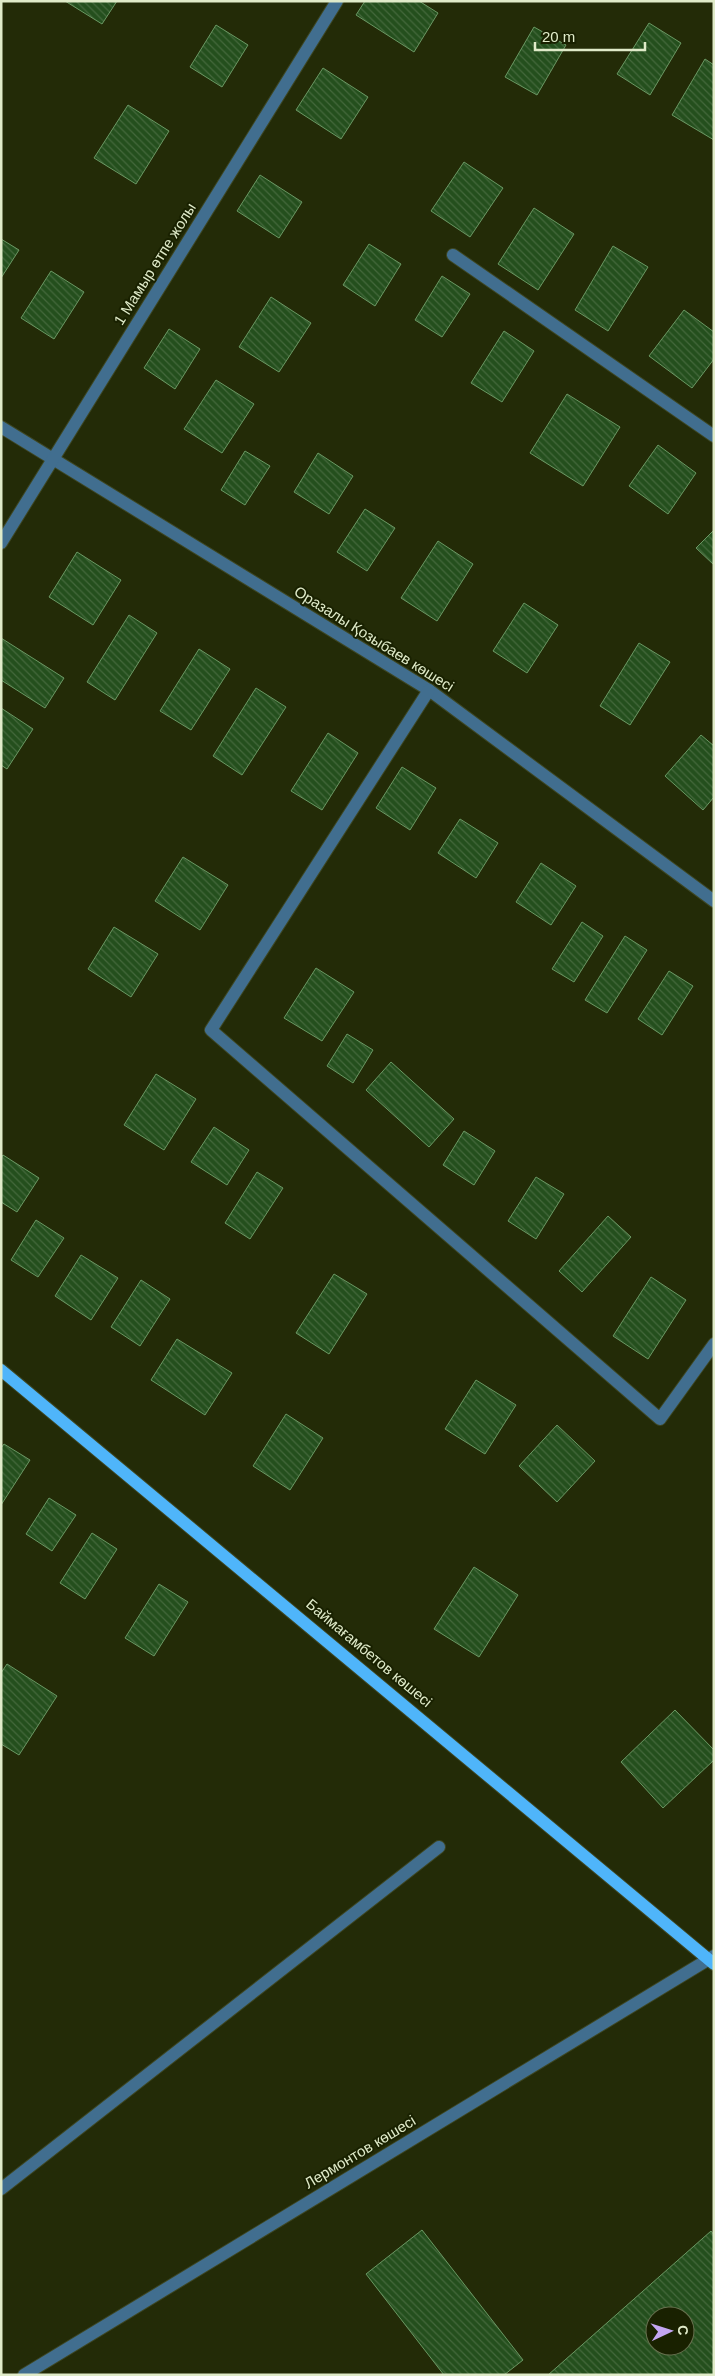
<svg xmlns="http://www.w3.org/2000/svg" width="715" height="2376" font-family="Helvetica,sans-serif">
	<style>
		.building { fill: url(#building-back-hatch); stroke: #6a9863; fill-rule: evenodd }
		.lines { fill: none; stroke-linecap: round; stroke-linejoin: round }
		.minor-casing { stroke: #3d4622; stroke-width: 14 }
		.major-casing { stroke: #3d4622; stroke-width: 14 }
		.minor { stroke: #416e8f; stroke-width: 12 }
		.major { stroke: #4fb5fa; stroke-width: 12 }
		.labels { text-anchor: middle; stroke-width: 4; stroke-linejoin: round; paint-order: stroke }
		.street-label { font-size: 15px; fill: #e0ebc9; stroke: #192100 }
	</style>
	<defs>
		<pattern id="building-back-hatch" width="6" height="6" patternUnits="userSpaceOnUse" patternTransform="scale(1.25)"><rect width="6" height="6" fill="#244f1d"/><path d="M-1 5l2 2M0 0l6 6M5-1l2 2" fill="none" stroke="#44683c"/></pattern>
	</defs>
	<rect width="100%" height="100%" fill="#232b07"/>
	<g class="building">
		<polygon points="65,1 117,1 102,24"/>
		<polygon points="365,1 419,1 438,13 414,52 356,15"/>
		<polygon points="649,23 681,43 650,95 617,74"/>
		<polygon points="216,25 248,45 222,87 190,67"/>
		<polygon points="534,27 566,45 537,95 505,77"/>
		<polygon points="705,59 714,65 714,140 672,115"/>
		<polygon points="323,68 368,97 341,139 296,110"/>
		<polygon points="128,105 169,131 136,184 94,158"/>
		<polygon points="464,162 503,188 470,237 431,211"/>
		<polygon points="260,175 302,202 279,238 237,211"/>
		<polygon points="534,208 574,234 538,290 498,264"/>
		<polygon points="1,239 19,250 1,278"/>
		<polygon points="369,244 401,264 375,306 343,285"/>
		<polygon points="613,246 648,267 608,331 575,310"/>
		<polygon points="51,271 84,292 54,339 21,318"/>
		<polygon points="442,276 470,294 442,337 415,320"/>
		<polygon points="271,297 311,323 279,372 239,347"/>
		<polygon points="684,310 714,332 714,359 692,388 649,356"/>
		<polygon points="169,329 200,349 175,389 144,368"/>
		<polygon points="504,331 534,351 502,402 471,383"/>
		<polygon points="216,380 254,404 222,453 184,429"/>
		<polygon points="567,394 620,427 583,486 530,453"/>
		<polygon points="658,445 696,473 668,514 629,486"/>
		<polygon points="245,451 270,466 245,505 221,490"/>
		<polygon points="318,453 353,476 329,514 294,492"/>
		<polygon points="365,509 395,528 367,571 337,552"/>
		<polygon points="714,530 714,565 696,548"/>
		<polygon points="438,541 473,564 437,621 401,598"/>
		<polygon points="77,552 121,580 93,625 49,597"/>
		<polygon points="524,603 558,625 527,673 493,651"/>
		<polygon points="129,615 157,633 115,700 87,682"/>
		<polygon points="1,638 64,678 45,708 1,680"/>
		<polygon points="639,643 670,662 630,725 600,706"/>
		<polygon points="199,649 230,669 191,730 160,711"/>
		<polygon points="256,688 286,707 242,775 213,756"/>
		<polygon points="1,708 33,729 7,769 1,765"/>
		<polygon points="328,733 358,753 322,810 291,791"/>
		<polygon points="701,735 714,746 714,797 703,810 665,776"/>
		<polygon points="402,767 436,788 410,830 376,808"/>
		<polygon points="460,819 498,843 476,878 438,853"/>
		<polygon points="183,857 228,885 200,930 155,901"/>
		<polygon points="541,863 576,886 551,925 516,902"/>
		<polygon points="582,922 603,936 574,982 552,969"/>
		<polygon points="114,927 158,954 131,997 88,969"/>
		<polygon points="625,936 647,950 607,1013 585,1000"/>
		<polygon points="316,968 354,992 322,1041 284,1018"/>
		<polygon points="669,971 693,986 662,1035 638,1019"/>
		<polygon points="347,1034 373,1050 353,1083 327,1066"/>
		<polygon points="391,1062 454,1119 429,1147 366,1090"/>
		<polygon points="156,1074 196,1099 164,1150 124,1125"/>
		<polygon points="214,1127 249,1150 227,1185 191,1162"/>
		<polygon points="464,1131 495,1151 474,1185 443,1165"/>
		<polygon points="3,1155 39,1178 17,1212 1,1202 1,1158"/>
		<polygon points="257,1172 283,1188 250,1239 225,1223"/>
		<polygon points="536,1177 564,1194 536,1239 508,1221"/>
		<polygon points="608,1216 631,1237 582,1292 559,1271"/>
		<polygon points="36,1220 64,1238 38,1277 11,1260"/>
		<polygon points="81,1255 118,1278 91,1320 55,1296"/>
		<polygon points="334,1274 367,1294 329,1354 296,1333"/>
		<polygon points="651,1277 686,1300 648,1359 613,1336"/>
		<polygon points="141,1280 170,1299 140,1346 111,1327"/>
		<polygon points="177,1339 232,1373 205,1415 151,1380"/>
		<polygon points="476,1380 516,1405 485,1454 445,1429"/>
		<polygon points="286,1414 323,1438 290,1490 253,1466"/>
		<polygon points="557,1425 595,1461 557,1502 519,1466"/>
		<polygon points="4,1444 30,1460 1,1505 1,1448"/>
		<polygon points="49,1498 76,1515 52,1551 26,1534"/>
		<polygon points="92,1533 117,1549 85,1599 60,1583"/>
		<polygon points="474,1567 518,1595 479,1657 434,1629"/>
		<polygon points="159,1584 188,1602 154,1656 125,1638"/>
		<polygon points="7,1664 57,1696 19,1755 1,1744 1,1673"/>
		<polygon points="675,1710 714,1750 714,1760 663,1808 621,1762"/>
		<polygon points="422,2230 523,2360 504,2375 444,2375 366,2274"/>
		<path d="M711,2231L714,2235V2375H548ZM655,2316H685V2346H655Z"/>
	</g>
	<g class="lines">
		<g class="minor-casing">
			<g id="minor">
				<polyline points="453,255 714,436"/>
				<polyline points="1,427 429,690 714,901"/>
				<polyline points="1,543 337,1"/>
				<polyline points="429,690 211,1030 660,1419 714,1344"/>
				<polyline points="1,2189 439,1847"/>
				<polyline points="24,2375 714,1956"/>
			</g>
		</g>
		<g class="major-casing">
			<polyline id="major" points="1,1370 714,1964"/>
		</g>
		<use href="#minor" class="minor"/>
		<use href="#major" class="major"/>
	</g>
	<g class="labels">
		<g class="street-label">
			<text transform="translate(155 264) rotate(-58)" y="5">1 Мамыр өтпе жолы</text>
			<text transform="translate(374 639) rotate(32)" y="5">Оразалы Қозыбаев көшесі</text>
			<text transform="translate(369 1653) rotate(40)" y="5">Баймағамбетов көшесі</text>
			<text transform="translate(360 2152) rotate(-31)" y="5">Лермонтов көшесі</text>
		</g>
	</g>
	<rect width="715" height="2376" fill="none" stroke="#e0ebc9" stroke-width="5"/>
	<g transform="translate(670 2331) rotate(86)"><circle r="24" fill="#192100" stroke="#697250"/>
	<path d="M0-4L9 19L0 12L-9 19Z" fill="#c3a7f2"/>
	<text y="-8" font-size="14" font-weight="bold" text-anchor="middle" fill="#e0ebc9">С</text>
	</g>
	<path d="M535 42v8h110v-8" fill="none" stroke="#e0ebc9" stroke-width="2.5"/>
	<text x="542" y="42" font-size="15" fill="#e0ebc9" stroke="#192100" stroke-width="4" paint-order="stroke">20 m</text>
</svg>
